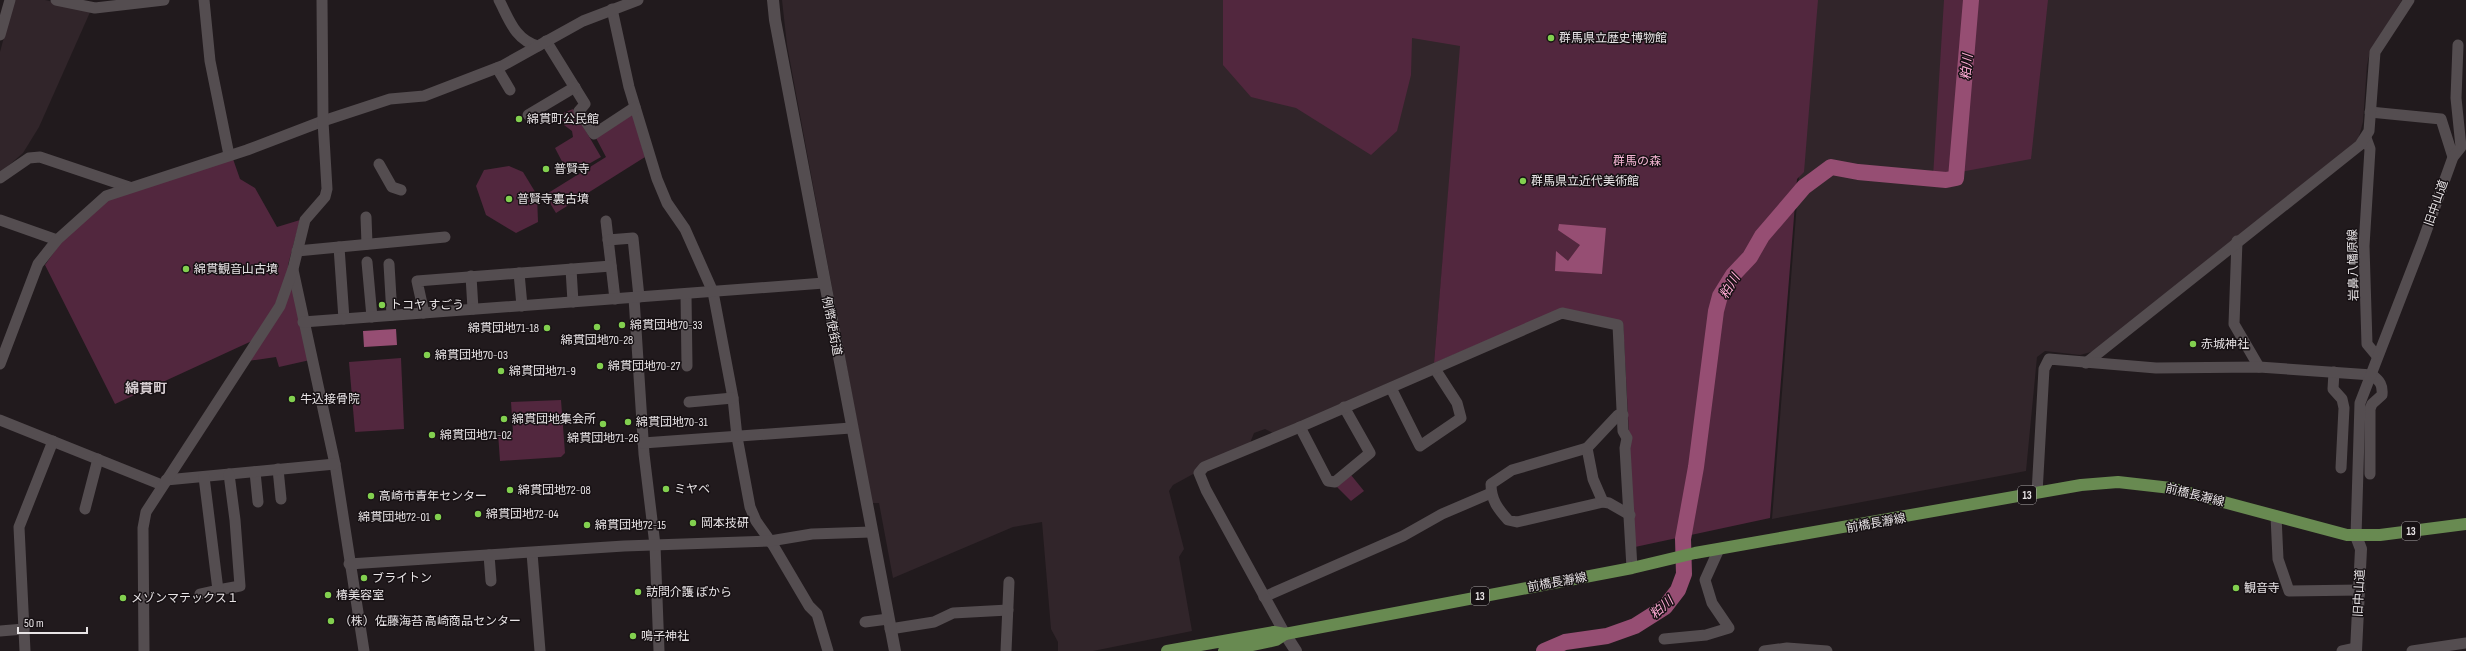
<svg xmlns="http://www.w3.org/2000/svg" width="2466" height="651" font-family="'Sofia Sans Condensed','Noto Sans JP',sans-serif">
	<style>
		.built { fill: #31252a }
		.green { fill: #52273e }
		.water { fill: #964e73 }
		.lines { fill: none; stroke-linecap: round; stroke-linejoin: round }
		.river { stroke: #964e73; stroke-width: 16 }
		.street { stroke: #544d50; stroke-width: 11 }
		.secondary { stroke: #544d50; stroke-width: 12 }
		.primary { stroke: #688a51; stroke-width: 12 }
		.poi-dot { fill: #82d04f; stroke: #171114; stroke-width: 1.5 }
		.labels { text-anchor: middle; stroke-width: 3; stroke-linejoin: round; paint-order: stroke }
		.shield { fill: #171114; stroke: #a9a5a7; stroke-width: 1 }
		.shield-label { font-size: 11px; font-weight: bold; fill: #e8e4e6 }
		.poi-label { font-size: 12px; fill: #e8e4e6; stroke: #171114; text-anchor: start }
		.park-label { font-size: 12px; fill: #f4b5d3; stroke: #171114 }
		.street-label { font-size: 12px; fill: #e8e4e6; stroke: #171114 }
		.water-label { font-size: 13px; font-style: italic; fill: #feabd4; stroke: #171114 }
		.quarter-label { font-size: 14px; font-weight: bold; fill: #d5ccd0; stroke: #171114 }
	</style>
	<rect width="100%" height="100%" fill="#211a1d"/>
	<g class="built">
		<polygon points="14,0 45,0 91,10 39,127 23,153 0,173 0,52"/>
		<polygon points="782,0 1465,0 1434,363 1273,433 1265,429 1254,433 1250,443 1173,485 1169,491 1184,549 1179,557 1192,631 1093,651 1058,651 1058,642 1051,629 1042,522 1013,527 893,578 879,503 872,503 787,45"/>
		<polygon points="1813,0 2402,0 2370,52 2367,65 2363,122 2358,140 2095,351 2080,355 2045,351 2037,357 2026,471 1772,519"/>
	</g>
	<g class="green">
		<polygon points="1223,0 1818,0 1804,172 1797,179 1770,518 1635,547 1623,322 1561,309 1434,363 1460,46 1412,38 1411,75 1397,131 1371,155 1296,108 1251,97 1223,65"/>
		<polygon points="1944,0 2048,0 2031,159 1933,177"/>
		<polygon points="573,109 601,157 569,175 555,148 573,137 572,131 564,125 561,114"/>
		<polygon points="633,114 645,157 556,213 545,195 606,157 596,138"/>
		<polygon points="233,159 240,179 255,188 277,227 300,220 288,265 293,275 310,360 279,367 276,357 248,361 254,340 115,404 45,265 59,245 109,198"/>
		<polygon points="509,166 523,172 537,195 538,222 516,233 486,215 476,186 484,170"/>
		<polygon points="401,358 404,429 355,432 349,362"/>
		<polygon points="561,400 565,453 561,457 500,461 498,433 513,432 511,402"/>
		<polygon points="1351,475 1364,491 1351,501 1337,487"/>
	</g>
	<g class="water">
		<polygon points="1559,224 1606,228 1602,274 1555,271 1556,251 1568,261 1580,245 1558,230"/>
		<polygon points="396,329 397,345 364,347 363,331"/>
	</g>
	<g class="lines">
		<polyline class="river" points="1544,651 1565,642 1607,636 1635,626 1665,607 1678,590 1684,574 1683,539 1696,467 1716,311 1720,296 1733,275 1750,257 1762,236 1804,187 1831,167 1858,172 1946,180 1956,178 1971,0"/>
		<g class="street">
			<polyline points="56,0 95,8 164,0"/>
			<polyline points="204,0 210,61 229,155"/>
			<path d="M499,0C509,19 515,40 538,46"/>
			<polyline points="612,9 629,87 657,179 667,203 685,229 713,292 733,398 737,437 750,507 756,521 773,545 809,606 817,614 828,651"/>
			<polyline points="0,35 10,0"/>
			<polyline points="546,41 585,104 579,111 594,134 635,107"/>
			<polyline points="497,68 510,90"/>
			<polyline points="2370,112 2441,119 2453,157"/>
			<polyline points="528,115 575,87"/>
			<polyline points="2366,138 2370,149 2364,246 2367,344 2377,356"/>
			<polyline points="379,164 392,187 401,190"/>
			<polyline points="0,178 29,158 40,157 129,187"/>
			<polyline points="366,217 367,244"/>
			<polyline points="0,220 57,240"/>
			<polyline points="606,221 615,299"/>
			<polyline points="608,240 633,238 639,297"/>
			<polyline points="2237,241 2234,324 2259,367"/>
			<polyline points="339,247 344,319"/>
			<polyline points="297,251 445,237"/>
			<polyline points="367,262 372,317"/>
			<polyline points="389,264 392,315"/>
			<polyline points="571,269 573,302"/>
			<polyline points="293,270 335,464 364,651"/>
			<polyline points="519,273 522,306"/>
			<polyline points="471,276 473,309"/>
			<polyline points="686,295 687,366"/>
			<polyline points="634,298 644,454 655,545 659,651"/>
			<polyline points="424,313 417,281 611,266"/>
			<polyline points="303,322 824,283"/>
			<polyline points="2086,363 2360,145 2369,131 2375,52 2409,0"/>
			<polyline points="0,364 38,264 57,240 106,196 247,150 323,121 390,99 424,96 502,66 583,21 638,0"/>
			<polyline points="2334,372 2333,389 2342,399 2344,408 2341,468"/>
			<polyline points="1391,388 1420,446 1461,418 1457,403 1435,369"/>
			<polyline points="689,402 733,398"/>
			<path d="M1623,415H1618L1587,448L1512,470L1491,484C1491,500 1498,509 1508,520L1517,522L1603,502L1609,503L1630,515"/>
			<polyline points="0,420 162,485"/>
			<polyline points="1300,427 1328,481 1335,482 1370,453 1344,407"/>
			<polyline points="643,443 851,428"/>
			<polyline points="1587,448 1593,479 1603,502"/>
			<polyline points="278,469 281,499"/>
			<polyline points="255,472 258,502"/>
			<polyline points="166,480 335,464"/>
			<path d="M2037,493L2044,369L2049,359L2156,368L2259,367L2372,375C2380,381 2383,385 2382,395L2372,404L2370,409V474"/>
			<polyline points="85,509 98,459"/>
			<polyline points="2276,516 2278,559 2289,591 2360,590"/>
			<polyline points="2356,536 2360,403 2422,243 2453,157 2461,147 2456,98 2458,45"/>
			<polyline points="532,553 540,651"/>
			<polyline points="489,555 491,581"/>
			<polyline points="349,564 624,546 770,541 812,534 871,532"/>
			<polyline points="218,590 240,586 235,520 229,474"/>
			<polyline points="200,594 218,590 204,477"/>
			<polyline points="1264,597 1403,536 1442,514 1491,493"/>
			<polyline points="865,622 888,619"/>
			<polyline points="890,629 934,622 953,613 1008,610"/>
			<polyline points="0,631 24,629"/>
			<polyline points="1285,634 1206,490 1199,473 1204,467 1300,427 1562,313 1618,325 1623,431 1627,438 1625,448 1632,568"/>
			<polyline points="1664,639 1706,635 1729,628 1712,603 1705,580 1719,549"/>
			<polyline points="25,651 19,527 53,441"/>
			<polyline points="144,651 143,528 146,512 280,306 293,269 305,220 325,197 327,189 323,121 322,0"/>
			<polyline points="1006,651 1009,582"/>
			<polyline points="1764,651 1787,648 1827,651"/>
			<polyline points="2342,651 2356,648"/>
			<polyline points="2412,651 2466,643"/>
		</g>
		<g class="secondary">
			<polyline points="773,0 775,20 895,651"/>
			<polyline points="2356,536 2361,549 2356,651"/>
			<polyline points="1285,634 1296,651"/>
		</g>
		<g class="primary">
			<polyline points="1285,634 1632,568 1695,553 2081,485 2118,482 2171,488 2347,535 2380,535 2466,524"/>
			<polyline points="1167,651 1274,632 1285,634 1276,640 1224,651"/>
		</g>
	</g>
	<g class="poi-dot">
		<circle cx="1551" cy="38" r="4"/>
		<circle cx="519" cy="119" r="4"/>
		<circle cx="546" cy="169" r="4"/>
		<circle cx="1523" cy="181" r="4"/>
		<circle cx="509" cy="199" r="4"/>
		<circle cx="186" cy="269" r="4"/>
		<circle cx="382" cy="305" r="4"/>
		<circle cx="622" cy="325" r="4"/>
		<circle cx="597" cy="327" r="4"/>
		<circle cx="547" cy="328" r="4"/>
		<circle cx="2193" cy="344" r="4"/>
		<circle cx="427" cy="355" r="4"/>
		<circle cx="600" cy="366" r="4"/>
		<circle cx="501" cy="371" r="4"/>
		<circle cx="292" cy="399" r="4"/>
		<circle cx="504" cy="419" r="4"/>
		<circle cx="628" cy="422" r="4"/>
		<circle cx="603" cy="424" r="4"/>
		<circle cx="432" cy="435" r="4"/>
		<circle cx="666" cy="489" r="4"/>
		<circle cx="510" cy="490" r="4"/>
		<circle cx="371" cy="496" r="4"/>
		<circle cx="478" cy="514" r="4"/>
		<circle cx="438" cy="517" r="4"/>
		<circle cx="693" cy="523" r="4"/>
		<circle cx="587" cy="525" r="4"/>
		<circle cx="364" cy="578" r="4"/>
		<circle cx="2236" cy="588" r="4"/>
		<circle cx="638" cy="592" r="4"/>
		<circle cx="328" cy="595" r="4"/>
		<circle cx="123" cy="598" r="4"/>
		<circle cx="331" cy="621" r="4"/>
		<circle cx="633" cy="636" r="4"/>
	</g>
	<g class="labels">
		<g class="shield">
			<rect x="2018" y="486" width="18" height="18" rx="3"/>
			<rect x="2402" y="522" width="18" height="18" rx="3"/>
			<rect x="1471" y="587" width="18" height="18" rx="3"/>
		</g>
		<g class="shield-label">
			<text x="2027" y="499">13</text>
			<text x="2411" y="535">13</text>
			<text x="1480" y="600">13</text>
		</g>
		<g class="poi-label">
			<text x="1559" y="42">群馬県立歴史博物館</text>
			<text x="527" y="123">綿貫町公民館</text>
			<text x="554" y="173">普賢寺</text>
			<text x="1531" y="185">群馬県立近代美術館</text>
			<text x="517" y="203">普賢寺裏古墳</text>
			<text x="194" y="273">綿貫観音山古墳</text>
			<text x="390" y="309">トコヤ すごう</text>
			<text x="630" y="329">綿貫団地70-33</text>
			<text x="539" y="332" text-anchor="end">綿貫団地71-18</text>
			<text x="597" y="344" text-anchor="middle">綿貫団地70-28</text>
			<text x="2201" y="348">赤城神社</text>
			<text x="435" y="359">綿貫団地70-03</text>
			<text x="608" y="370">綿貫団地70-27</text>
			<text x="509" y="375">綿貫団地71-9</text>
			<text x="300" y="403">牛込接骨院</text>
			<text x="512" y="423">綿貫団地集会所</text>
			<text x="636" y="426">綿貫団地70-31</text>
			<text x="440" y="439">綿貫団地71-02</text>
			<text x="603" y="442" text-anchor="middle">綿貫団地71-26</text>
			<text x="674" y="493">ミヤベ</text>
			<text x="518" y="494">綿貫団地72-08</text>
			<text x="379" y="500">高崎市青年センター</text>
			<text x="486" y="518">綿貫団地72-04</text>
			<text x="430" y="521" text-anchor="end">綿貫団地72-01</text>
			<text x="701" y="527">岡本技研</text>
			<text x="595" y="529">綿貫団地72-15</text>
			<text x="372" y="582">ブライトン</text>
			<text x="2244" y="592">観音寺</text>
			<text x="646" y="596">訪問介護 ぽから</text>
			<text x="336" y="599">椿美容室</text>
			<text x="131" y="602">メゾンマテックス１</text>
			<text x="339" y="625">（株）佐藤海苔 高崎商品センター</text>
			<text x="641" y="640">鳴子神社</text>
		</g>
		<g class="park-label">
			<text x="1637" y="165">群馬の森</text>
		</g>
		<g class="street-label">
			<text transform="translate(2436 203) rotate(-71)" y="4">旧中山道</text>
			<text transform="translate(2353 265) rotate(-91)" y="4">岩鼻八幡原線</text>
			<text transform="translate(832 326) rotate(79)" y="4">例幣使街道</text>
			<text transform="translate(2195 495) rotate(14)" y="4">前橋長瀞線</text>
			<text transform="translate(1876 523) rotate(-10)" y="4">前橋長瀞線</text>
			<text transform="translate(1557 582) rotate(-10)" y="4">前橋長瀞線</text>
			<text transform="translate(2359 593) rotate(-87)" y="4">旧中山道</text>
		</g>
		<g class="water-label">
			<text transform="translate(1966 67) rotate(-85)" y="5">粕川</text>
			<text transform="translate(1729 286) rotate(-59)" y="5">粕川</text>
			<text transform="translate(1661 607) rotate(-41)" y="5">粕川</text>
		</g>
		<g class="quarter-label">
			<text x="146" y="393">綿貫町</text>
		</g>
	</g>
	<path d="M18 627v6h69v-6" fill="none" stroke="#e8e4e6" stroke-width="2"/>
	<text x="24" y="627" font-size="12" fill="#e8e4e6" stroke="#171114" stroke-width="3" paint-order="stroke">50 m</text>
</svg>
